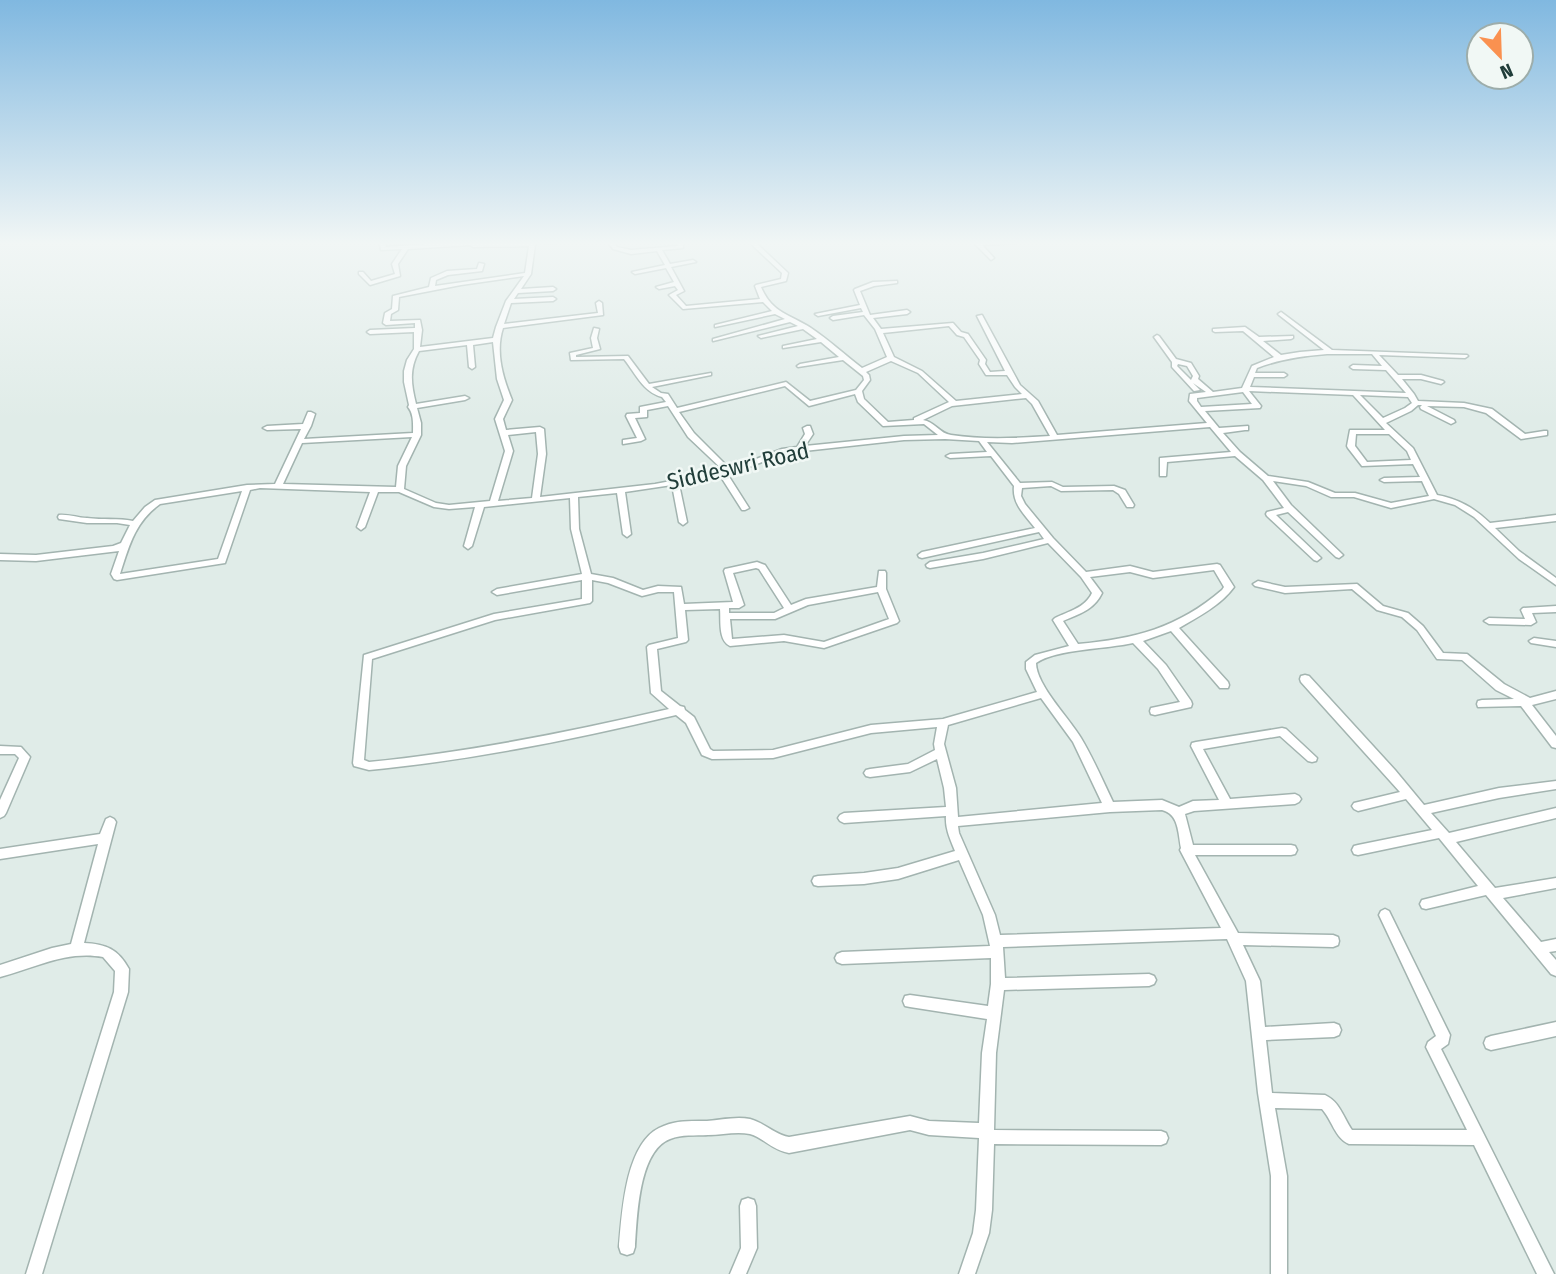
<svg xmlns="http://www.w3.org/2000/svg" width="1556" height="1274" font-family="'Fira Sans Condensed',sans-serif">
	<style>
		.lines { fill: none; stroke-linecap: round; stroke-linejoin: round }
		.street-casing { stroke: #a3b4b0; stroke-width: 3 }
		.street { fill: #fff; fill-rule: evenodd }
		.labels { text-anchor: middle; stroke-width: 5; stroke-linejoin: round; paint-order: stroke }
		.street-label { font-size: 23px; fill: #203d39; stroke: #f1f8f5 }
	</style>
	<rect width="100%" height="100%" fill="#e0ece8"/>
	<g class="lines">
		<g class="street-casing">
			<g id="street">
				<path d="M379,241H385L386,247L467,241H473L475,243L531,242L540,241L535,245L531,274L521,289L553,287L556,289L553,291L518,293L514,299L553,297L556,299L553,301L511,303L504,324L598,313L596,303L599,301L602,303L603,315L503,328C495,352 503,378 512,400L503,419L506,430L540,427L544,429L546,454L540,497L655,484L724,471L688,437L668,406L647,410V417L635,418L645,439L641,441L623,444V440L637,438L626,416L627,414L640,413V407L666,402L662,397C643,392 636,374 624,359L571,360L570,353L593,348L591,338L594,328L599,329L597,338L600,349L576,355V357L628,356L649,384L711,373V375L652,387L661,393L668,394L677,408L786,382L810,401L856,390L864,380L863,376L843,360L798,367L797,366L800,364L839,357L821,342L783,348V346L817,339L803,329L761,338L758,336L798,326L790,322L713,341V339L785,319L775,314L715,327V325L772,311L763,302L683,309L669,295L678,290L675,286L659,289L656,287L674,282L666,268L635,274L632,272L665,265L657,251L631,254L613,249L607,241H613L617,247L631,250L678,246L677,241H683V248L662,250L670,264L693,260L696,262L671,267L684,291L676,295L686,306L760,299L755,286L756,285L781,279L782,273L748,241H754L788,273L786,281L761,287C772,313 789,314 811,328C829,340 845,355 862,368L887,357L875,329L864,315L833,320L830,318L833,316L863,312L861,308L818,316L815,314L860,305L854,290L855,289L873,282L897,281V283L874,286L860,291L870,315L907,310L910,312L907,314L873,318L881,329L953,323L961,332L968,334L986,360L985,364L990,372L1005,371L977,316L982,315L1020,385L1038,401L1057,435L1207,423L1189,401L1190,394L1206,392L1193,383L1200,390L1194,391L1172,367V362L1154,337L1157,335L1159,336L1176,359L1191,363L1199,376L1198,379L1213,392L1242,388L1252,366L1274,357L1243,331L1215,332L1213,331V329L1245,327L1259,337L1293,336V338L1291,339L1263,341L1281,355L1300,352L1324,350L1279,315L1278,314L1281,312L1332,350L1467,355L1468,356L1465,358L1379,355L1398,375H1421L1443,381L1444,382L1441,384L1421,379H1402L1414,394L1418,401L1464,403L1492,409L1525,434L1544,431H1547V435L1521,439L1486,413L1464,407L1427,406L1454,420L1455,422L1451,424L1421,409L1420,407L1422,405H1418L1411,411L1386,423L1413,448L1437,495C1459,499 1474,508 1490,523L1556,515V521L1495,528L1519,551L1556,578V585L1519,559L1474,517L1455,505L1434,499L1391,508L1354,497H1331L1306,486L1273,481L1291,505L1343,555L1339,558L1336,557L1288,512L1276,515L1321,558L1317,561L1314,560L1267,516L1266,514L1267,512L1284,508L1263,480L1235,456L1167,462L1166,476H1160V458L1231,452L1210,427L1012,443L987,442L1020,483L1052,482L1063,487L1114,486L1125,490L1134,505L1133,507H1127L1119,494L1113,490L1061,491L1051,486L1022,488L1021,496L1025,504L1053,538L1086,572L1130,566L1153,572L1217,564L1220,565L1234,587C1221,605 1198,617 1179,628L1228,682L1229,685L1228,688H1220L1171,631L1143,641L1166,665L1191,701L1192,704L1191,707L1155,715L1151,714L1150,711L1151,708L1180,702L1158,669L1133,643C1108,649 1056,649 1036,663C1036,685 1070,719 1081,738C1093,758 1103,781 1113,802L1162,800L1179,807L1193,801L1219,800L1191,746L1192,743L1196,742L1282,728L1286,729L1317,758L1316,761L1312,762L1308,761L1280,736L1203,749L1230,799L1295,794L1299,796L1301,799L1299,802L1295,804L1194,811L1185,814L1193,845H1291L1295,846L1297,850L1295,854L1291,855H1195L1238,933L1333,935L1338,937L1339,941L1338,945L1333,947L1243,945L1260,981L1265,1027L1334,1023L1339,1025L1341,1030L1339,1035L1334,1037L1266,1040L1272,1093L1325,1095C1340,1102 1343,1117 1352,1130H1467L1426,1047L1428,1042L1436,1036L1379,915L1381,911L1385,909L1389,911L1450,1035L1448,1044L1441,1049L1554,1274H1537L1474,1145L1349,1144C1335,1138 1332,1120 1322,1109L1275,1108L1287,1176V1274H1271V1176L1258,1093L1246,981L1227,939L1003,947L1005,978L1149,974L1154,976L1156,980L1154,984L1149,986L1004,990L996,1053L994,1130L1161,1131L1166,1133L1168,1138L1166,1143L1161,1145L994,1144L992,1210L989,1233L975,1274H959L973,1233L976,1210L979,1138L929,1135L910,1130L789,1153C772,1150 764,1138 750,1134C736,1131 722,1135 708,1135C695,1136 682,1134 670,1139C638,1151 637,1219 635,1247L633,1253L627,1255L621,1253L619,1247C622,1214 625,1145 659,1128C675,1120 690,1121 707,1121C721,1120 736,1116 750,1119C765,1123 775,1135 789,1137L910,1116L929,1121L979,1123L982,1053L987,1019L910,1007L905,1006L903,1001L905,996L910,995L988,1006L991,984V958L842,964L837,962L835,958L837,954L842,952L990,946L983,915L959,860L898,879L864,884L818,886L814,885L812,881L814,877L818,876L864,873L898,868L955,851C950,839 945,828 946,816L844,823L840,821L838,818L840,815L844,813L946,807L944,788L937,759L910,772L870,777L866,776L864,773L866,770L870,769L908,764L935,750L934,744L937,727L871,733L773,758L712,759L702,755L686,723L676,715C575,739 473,760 369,770L354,766L353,763L364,655L494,614L582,599V580L497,595L492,592L497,589L582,574L571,529L570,498L484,507L472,546L468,549L464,546L475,507L449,509L434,507L399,492H378L365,527L361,530L357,527L370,492L260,488L250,490L225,563L117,580L114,579L111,574L119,551L36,561L0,560V554L36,555L113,546L121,543L130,525L117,523H87L59,519L58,517L59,515C69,514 78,518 87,518C103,520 118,518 133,521L145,507L155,500L247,485L275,484L301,429L267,430L263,428L267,426L303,424L308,412H311L315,414L311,426L304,439L413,433C413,424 414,414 408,407L409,405L404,382V371L407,360L414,349V332L370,334L367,332L370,330L415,328V323L386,325L383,323L385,313L392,309L393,296L429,287L431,278L447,271L477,269L479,263L484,264L482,271L448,275L436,280L435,286L525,273L529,246L473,247L470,245L408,249L398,264L400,276L370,285L359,274V272H363L371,281L395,274L392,264L402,249L381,250ZM524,276L506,301L496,327L493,338L420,347L422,330L420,320L390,321L391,314L398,310L399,297L461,285ZM949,326L957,335L964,337L980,360L979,364L986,375H1007L1015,387L1022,394L956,401L922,371L894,357L883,333ZM493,342L497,379L504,400L495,419L505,451L490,501L449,505L436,503L404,489L406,466L421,435V423L417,408L465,400L469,398L465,396L416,404C411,384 409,369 419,351L467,345L469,367L472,369L475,367L473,345ZM1327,354H1372L1382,366L1353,365L1350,367L1353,369L1386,370L1406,393L1250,387L1254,377H1284L1287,375L1284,373H1255L1257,368C1280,359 1302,356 1327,354ZM891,361L918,373L949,402L914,418V420L888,422L864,399L862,391L870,380L869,375L866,372ZM1178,364L1187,366L1193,376L1191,380L1177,366ZM785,386L809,406L855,394L858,402L883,426L924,424L938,435L904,436L805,446L813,434L810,426H807L803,428L805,434L797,447L782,449L730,469L694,433L679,412ZM1249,391L1353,395L1385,430H1350L1347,446L1348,448L1362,466L1413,464L1420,477L1384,478L1380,480L1384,482L1422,481L1429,496L1391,503L1355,493H1335L1308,482L1268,476L1240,452L1223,433L1245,430H1248V426L1219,428L1205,411L1260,408L1261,406ZM1243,392L1252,404L1201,407L1197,401V398ZM1360,395L1408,397L1412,403L1405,408L1383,418ZM1026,398L1032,404L1050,436C1017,438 984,440 951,435C940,434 934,421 923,420L952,406ZM536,432L538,454L532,498L498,501L513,451L508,435ZM1356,434H1389L1407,451L1411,460L1367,462L1355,446ZM412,437L398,466L396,487L283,484L302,443ZM945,439L979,441L987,452L950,454L946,456L950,458L991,456L1014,486C1012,504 1025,515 1035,528L922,552L918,555L919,557L922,558L1039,532L1044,539L983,553L930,562L926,565L927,567L930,568L983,559L1048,543L1081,577L1092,593C1085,608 1069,611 1055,618L1053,620L1069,646L1035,655L1026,662V669L1037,692L943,719L871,725L773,750L713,751L710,749L694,717L685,710L684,707L680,706L661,691L657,649L686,642L688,640L685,610L720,609C721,621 718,640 730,646L784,641L824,648L897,623L899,621L886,589V573L885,571H879L877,587L806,599L791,605L765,565L757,562L725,569L724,571L733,602L684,604L681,587L658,586L643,590L613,578L591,574L579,529L578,497L617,493L623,534L627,537L631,534L625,492L672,485L679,522L683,525L687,522L679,484L721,477L742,510H745L749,508L728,475L786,453L904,440ZM242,491L218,559L120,574C129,546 135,522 160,504ZM756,568L759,569L784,608L774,613H729V608H739L744,605L733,573ZM1214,570L1224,587L1222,590C1178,628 1134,639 1078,644L1063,621C1079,614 1094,610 1102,593L1090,577L1130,572L1153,578ZM592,580L608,583L642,596L658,592H674L678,638L649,645L647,647L651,693L669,709C570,732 470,752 369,762L364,760L372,659L495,620L590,603L592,601ZM878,592L889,619L824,642L784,635L732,639L730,619H775L808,605ZM1041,698L1073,742L1102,803L958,817L956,788L944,744L948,725ZM1162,810C1179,814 1178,833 1181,848L1180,850L1221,928L1000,935L995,915L959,833L958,826L1110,812Z"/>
				<path d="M543,241H558C555,244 546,244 543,241Z"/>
				<polygon points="977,241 979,242 1020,241 1017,243 982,245 994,258 991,260 975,244 975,242"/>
				<polygon points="1258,581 1285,587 1357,584 1383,606 1408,613 1423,626 1443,653 1467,654 1504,684 1530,698 1556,691 1556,699 1532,705 1556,736 1556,748 1552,747 1521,706 1478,707 1477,704 1478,701 1482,700 1514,699 1496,690 1462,660 1437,659 1417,630 1402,617 1377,610 1352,589 1285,593 1255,586 1253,584"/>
				<polygon points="1556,606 1556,612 1532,613 1536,622 1531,625 1489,624 1484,621 1489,618 1525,619 1521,610 1523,608"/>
				<polygon points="1534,638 1556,641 1556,647 1531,643 1529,641"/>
				<polygon points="1305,675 1309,676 1395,770 1424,805 1499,788 1556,781 1556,789 1499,798 1431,813 1449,833 1556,808 1556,818 1456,842 1495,888 1556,878 1556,888 1503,898 1541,942 1556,939 1556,951 1549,952 1556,960 1556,976 1551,974 1486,895 1426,909 1422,908 1420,904 1422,900 1478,886 1439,838 1358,855 1354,854 1352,850 1354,846 1358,845 1432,830 1406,799 1358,811 1354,809 1352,806 1354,803 1400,792 1301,682 1300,679 1301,676"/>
				<polygon points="0,746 21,747 30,757 6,813 4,816 0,818 0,800 19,758 15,754 0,754"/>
				<path d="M110,817L114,819L116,822L84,943C106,944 118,949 129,969L128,992L42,1274H26L114,992L115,971L103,957C67,950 34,968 0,977V965L52,948L71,944L98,844L0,859V849L100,834L106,819Z"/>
				<polygon points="1556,1022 1556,1036 1491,1050 1486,1048 1484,1043 1486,1038 1491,1036"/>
				<polygon points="748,1198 754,1200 756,1206 757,1248 746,1274 730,1274 741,1248 740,1206 742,1200"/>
			</g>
		</g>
		<use href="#street" class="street"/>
	</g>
	<linearGradient id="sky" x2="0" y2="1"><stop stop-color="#80b8e0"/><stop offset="0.58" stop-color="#f1f6f5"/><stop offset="1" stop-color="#f1f6f5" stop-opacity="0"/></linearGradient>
	<rect width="1556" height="419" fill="url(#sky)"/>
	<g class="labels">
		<g class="street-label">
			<text transform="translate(738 466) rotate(-13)" y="8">Siddeswri Road</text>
		</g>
	</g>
	<g transform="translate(1500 56) rotate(157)"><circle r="33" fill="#f1f8f5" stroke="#9dadaa" stroke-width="2"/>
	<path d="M0-5L12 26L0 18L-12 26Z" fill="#fa9150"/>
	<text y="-10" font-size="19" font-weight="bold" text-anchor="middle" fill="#203d39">N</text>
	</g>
</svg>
